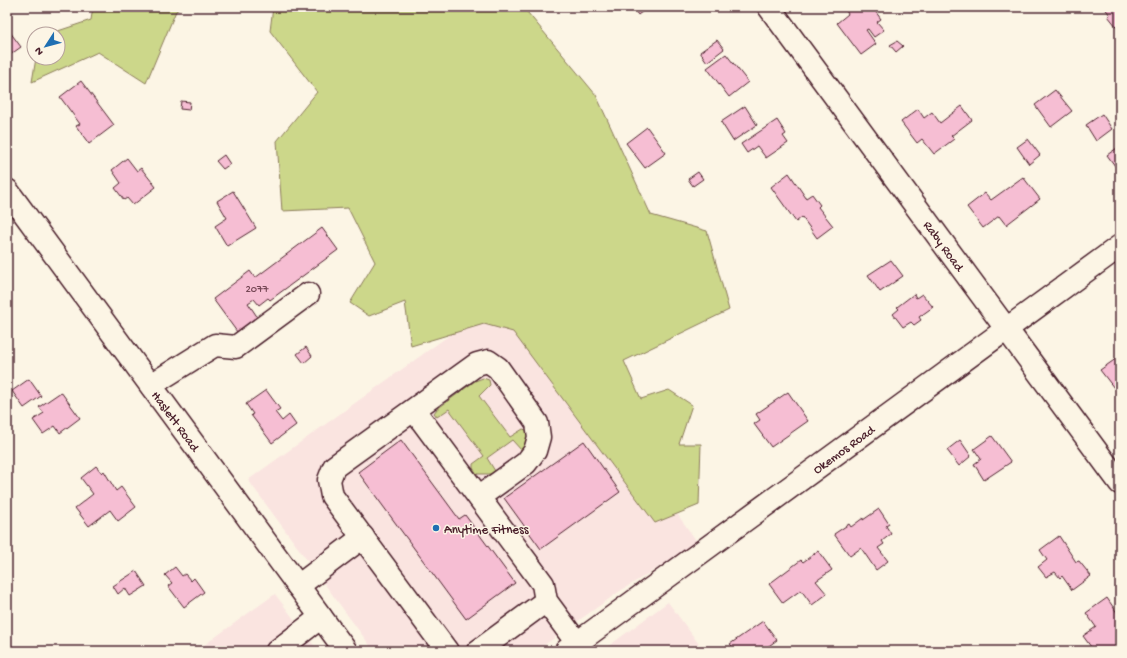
<svg xmlns="http://www.w3.org/2000/svg" width="1127" height="658" font-family="'Gochi Hand',sans-serif">
	<style>
		.built { fill: #fae4e0 }
		.green { fill: #ccd78a; stroke: #8b7b5a }
		.building { fill: #f6bed3; stroke: #4a1f2b }
		.lines { fill: none; stroke-linecap: round; stroke-linejoin: round }
		.minor-casing { stroke: #4a1f2b; stroke-width: 25 }
		.major-casing { stroke: #4a1f2b; stroke-width: 25 }
		.minor { stroke: #fcf5e5; stroke-width: 22 }
		.major { stroke: #fcf5e5; stroke-width: 22 }
		.poi-dot { fill: #1f6fb2; stroke: #fcf5e5; stroke-width: 1.5 }
		.labels { text-anchor: middle; stroke-width: 3; stroke-linejoin: round; paint-order: stroke }
		.number-label { font-size: 11px; fill: #754755 }
		.street-label { font-size: 13px; fill: #4a1f2b; stroke: #fcf5e5 }
		.poi-label { font-size: 13px; fill: #4a1f2b; stroke: #fcf5e5; text-anchor: start }
	</style>
	<rect width="100%" height="100%" fill="#fcf5e5"/>
	<filter id="ink" filterUnits="userSpaceOnUse"><feTurbulence type="fractalNoise" baseFrequency=".025" numOctaves="2"/><feDisplacementMap in="SourceGraphic" scale="8" xChannelSelector="R" yChannelSelector="G"/><feConvolveMatrix kernelMatrix="1 2 1 2 8 2 1 2 1" color-interpolation-filters="sRGB"/></filter>
	<g filter="url(#ink)">
		<g class="built">
			<polygon points="515,288 698,543 620,591 536,651 374,651 248,480"/>
			<polygon points="275,594 318,651 196,651"/>
			<polygon points="668,602 704,651 602,651"/>
		</g>
		<g class="green">
			<polygon points="93,7 182,7 176,11 146,83 98,52 32,82 36,58 58,58 58,34 49,34 91,20"/>
			<polygon points="273,7 523,7 596,95 651,215 707,231 729,310 624,361 641,399 669,390 692,405 679,444 701,444 699,505 655,523 513,332 484,324 411,346 405,302 369,316 350,303 375,262 348,208 282,211 277,141 317,92 270,31"/>
			<polygon points="483,378 489,380 490,385 479,396 510,437 523,429 526,430 529,435 526,449 522,451 512,440 487,458 495,471 491,474 477,474 473,468 473,464 484,456 449,409 437,417 434,413 437,409 475,381"/>
		</g>
		<g class="building">
			<polygon points="632,7 648,7 638,15"/>
			<polygon points="844,7 872,7 881,19 877,22 884,30 874,37 868,29 866,30 876,44 861,55 837,23 848,14"/>
			<polygon points="1104,7 1120,7 1120,31 1108,16 1110,15"/>
			<polygon points="7,28 21,47 7,57"/>
			<polygon points="717,40 724,49 707,62 700,52"/>
			<polygon points="897,41 903,46 896,52 890,45"/>
			<polygon points="726,54 748,82 729,97 707,68"/>
			<polygon points="81,81 114,125 89,144 76,126 80,124 60,97"/>
			<polygon points="1055,90 1072,111 1051,127 1035,105"/>
			<polygon points="181,101 190,102 189,110 180,109"/>
			<polygon points="745,106 757,125 733,141 721,122"/>
			<polygon points="962,106 972,120 951,136 954,139 934,154 922,139 917,143 901,122 918,109 924,118 932,112 940,123"/>
			<polygon points="1102,114 1112,129 1096,141 1086,125"/>
			<polygon points="777,120 786,134 783,136 788,143 766,158 757,146 747,153 741,144"/>
			<polygon points="647,127 666,153 645,168 626,143"/>
			<polygon points="1028,139 1040,155 1029,164 1017,147"/>
			<polygon points="1120,146 1120,169 1118,170 1107,155"/>
			<polygon points="224,155 230,164 223,169 216,161"/>
			<polygon points="127,158 137,171 141,168 156,187 133,205 127,198 124,200 115,188 121,183 112,170"/>
			<polygon points="698,172 703,179 693,186 688,179"/>
			<polygon points="789,173 806,198 812,194 820,205 818,207 833,226 817,238 802,217 796,222 771,187"/>
			<polygon points="1023,177 1040,199 1006,225 999,216 983,228 967,207 985,193 991,200"/>
			<polygon points="233,191 256,228 227,246 215,226 227,218 217,201"/>
			<polygon points="322,228 338,250 270,300 268,298 259,305 254,299 248,303 260,321 240,336 213,299 250,271 255,278"/>
			<polygon points="891,260 903,276 880,292 868,275"/>
			<polygon points="914,294 916,298 922,294 933,307 919,317 921,320 914,325 911,322 903,327 893,314 899,309 897,307"/>
			<polygon points="306,347 312,356 304,363 297,354"/>
			<polygon points="1120,356 1120,384 1114,388 1100,370"/>
			<polygon points="29,379 41,396 24,408 12,391"/>
			<polygon points="266,390 280,409 275,412 282,421 289,415 296,425 272,443 251,415 253,414 246,404"/>
			<polygon points="61,392 80,418 60,433 55,426 43,434 33,420 44,413 39,407"/>
			<polygon points="788,392 808,421 771,447 754,424 760,420 756,414"/>
			<polygon points="992,436 1011,462 984,480 974,464 981,459 974,449"/>
			<polygon points="401,440 459,519 465,515 515,583 466,619 358,472"/>
			<polygon points="960,440 971,456 959,466 947,450"/>
			<polygon points="584,441 620,492 541,549 504,498"/>
			<polygon points="96,466 102,473 104,471 116,491 121,487 136,507 118,521 110,510 89,526 75,508 93,494 81,478"/>
			<polygon points="879,509 889,524 886,526 891,534 882,541 884,544 878,548 888,561 876,570 861,548 850,556 834,534 849,524 851,527 863,518 863,520"/>
			<polygon points="1059,536 1076,562 1079,561 1091,576 1072,590 1062,576 1060,578 1055,572 1046,577 1038,567 1047,560 1040,550"/>
			<polygon points="818,551 832,570 816,581 827,594 812,605 801,590 783,603 769,584 801,560 803,562"/>
			<polygon points="175,567 182,576 185,574 191,581 194,578 204,592 184,607 168,586 172,583 165,575"/>
			<polygon points="136,571 146,586 130,596 125,588 118,594 113,586"/>
			<polygon points="1107,598 1120,617 1120,651 1094,651 1083,636 1096,627 1086,613"/>
			<polygon points="763,621 777,640 762,651 728,651 733,647 730,644"/>
		</g>
		<g class="lines">
			<g class="minor-casing">
				<g id="minor">
					<path id="s1" d="M769,7L1120,483"/>
					<polyline points="151,385 215,345 236,347 308,294"/>
					<polyline points="414,410 543,584 546,601 577,643"/>
					<polyline points="298,586 363,537"/>
					<polyline points="277,651 321,617"/>
					<polyline points="447,651 332,496 329,480 334,467 477,364 488,361 498,368 537,423 539,437 535,451 526,463 479,497"/>
					<polyline points="478,651 546,601"/>
					<path id="s2" d="M566,651L1120,246"/>
				</g>
			</g>
			<g class="major-casing">
				<g id="major">
					<path id="s3" d="M7,190L346,651"/>
				</g>
			</g>
			<use href="#minor" class="minor"/>
			<use href="#major" class="major"/>
		</g>
	</g>
	<circle class="poi-dot" cx="436" cy="528" r="4"/>
	<g class="labels">
		<g class="number-label">
			<text x="257" y="292">2077</text>
		</g>
		<g class="street-label">
			<text dy="5" stroke="none"><textPath href="#s1" startOffset="296">Raby Road</textPath></text>
			<text dy="5" stroke="none"><textPath href="#s3" startOffset="286">Haslett Road</textPath></text>
			<text dy="5" stroke="none"><textPath href="#s2" startOffset="343">Okemos Road</textPath></text>
		</g>
		<g class="poi-label">
			<text x="444" y="533">Anytime Fitness</text>
		</g>
	</g>
	<rect width="1127" height="658" fill="none" stroke="#fcf5e5" stroke-width="24"/>
	<rect x="12" y="12" width="1103" height="634" fill="none" stroke="#4a1f2b" stroke-width="1.5" filter="url(#ink)"/>
	<g transform="translate(46 46) rotate(234)"><circle r="19" fill="#fcf5e5" stroke="#b59f9b"/>
	<path d="M0-3L7 15L0 10L-7 15Z" fill="#1f6fb2"/>
	<text y="-6" font-size="11" font-weight="bold" text-anchor="middle" fill="#4a1f2b">N</text>
	</g>
</svg>
